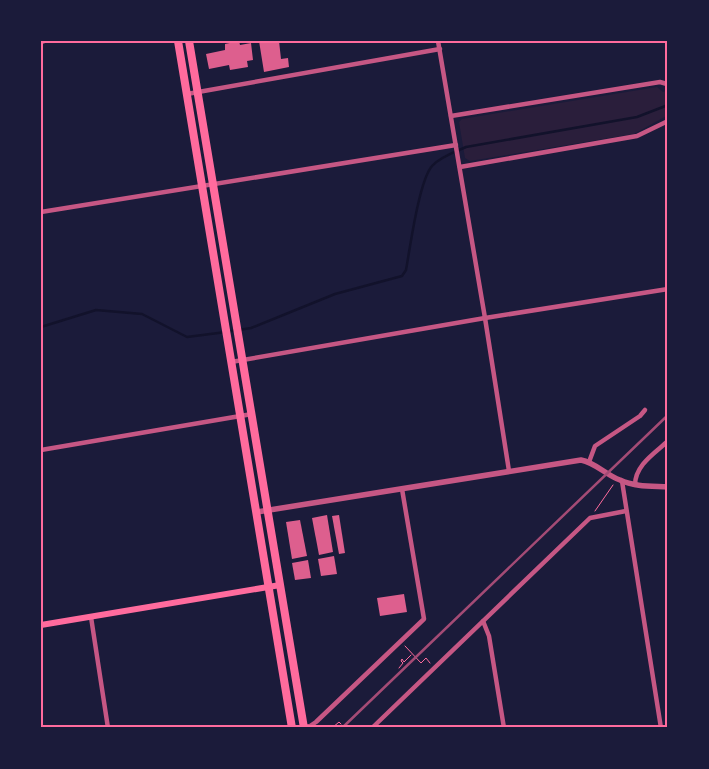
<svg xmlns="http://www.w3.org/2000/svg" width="709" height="769" font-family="'IBM Plex Sans',sans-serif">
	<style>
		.green { fill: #2a1e3b }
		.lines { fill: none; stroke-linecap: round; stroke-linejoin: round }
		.stream { stroke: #12122b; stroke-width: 2.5 }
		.building { fill: #dd5f8e }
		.path { stroke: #ff6b9d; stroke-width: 1 }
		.minor { stroke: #c65784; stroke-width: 4.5 }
		.tertiary { stroke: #c65784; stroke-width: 5.5 }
		.secondary { stroke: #ff6b9d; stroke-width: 6 }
		.trunk { stroke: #ff6b9d; stroke-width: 8 }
		.rail { stroke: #a44b75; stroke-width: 2.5 }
		.neatline { fill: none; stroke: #ff6b9d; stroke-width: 2 }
	</style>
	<rect width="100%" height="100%" fill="#1b1b3a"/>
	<polygon class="green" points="657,87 663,92 668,90 668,115 634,134 470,161 465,158 459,122 462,119"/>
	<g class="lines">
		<path class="stream" d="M41,327L96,310L142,314L187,337L226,332L251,328L335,294L402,276L406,270C410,248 419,181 432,166C440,157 455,152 466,147L637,117L668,105"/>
	</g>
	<g class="building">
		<polygon points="239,41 240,45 251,43 253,60 247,61 248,67 230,70 229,65 209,69 206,54 225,50 225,44"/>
		<polygon points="259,41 279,41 281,59 288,58 289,67 264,72"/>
		<polygon points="327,515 333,552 319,555 312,518"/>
		<polygon points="339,515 345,553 339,554 332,516"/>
		<polygon points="300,520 307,556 292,559 286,522"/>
		<polygon points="334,556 337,574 321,576 318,559"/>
		<polygon points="308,560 311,578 295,580 292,563"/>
		<polygon points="404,594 407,612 380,616 377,598"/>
	</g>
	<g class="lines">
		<g class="path">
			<polyline points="595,511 613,485"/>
			<polyline points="405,646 421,663 426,658 430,663"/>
			<polyline points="399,668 403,663 401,661 402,659 404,662 411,655"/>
			<polyline points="332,728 339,722 341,724"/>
		</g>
		<g class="minor">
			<polyline points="438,41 485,318 509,471"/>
			<polyline points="41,42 44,41"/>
			<polyline points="187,94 440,49"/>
			<polyline points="451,116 660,82 667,84"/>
			<polyline points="460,167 637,136 668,121"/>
			<polyline points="41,212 456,145"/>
			<polyline points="231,362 485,318 668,289"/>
			<polyline points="41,450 252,414"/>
			<polyline points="589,462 595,446 640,416 645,410"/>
			<polyline points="622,481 661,728"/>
			<path d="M635,485C635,465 655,453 668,441"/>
			<polyline points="91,617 108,728"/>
			<polyline points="483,621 489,636 504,728"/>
			<polyline points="304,727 310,726 316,722 424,619 402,489"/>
			<polyline points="372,728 590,518 626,511"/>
		</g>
		<path class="tertiary" d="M257,512L581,460C596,463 606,475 620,480C635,487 652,486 668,487"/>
		<polyline class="secondary" points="41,625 280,585"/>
		<g class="trunk">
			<polyline points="178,41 292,728"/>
			<polyline points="189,41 304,728"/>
		</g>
		<polyline class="rail" points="342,728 668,415"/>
	</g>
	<rect width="709" height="769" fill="none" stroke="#1b1b3a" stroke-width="85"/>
	<rect x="42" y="42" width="624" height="684" class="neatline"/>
</svg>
